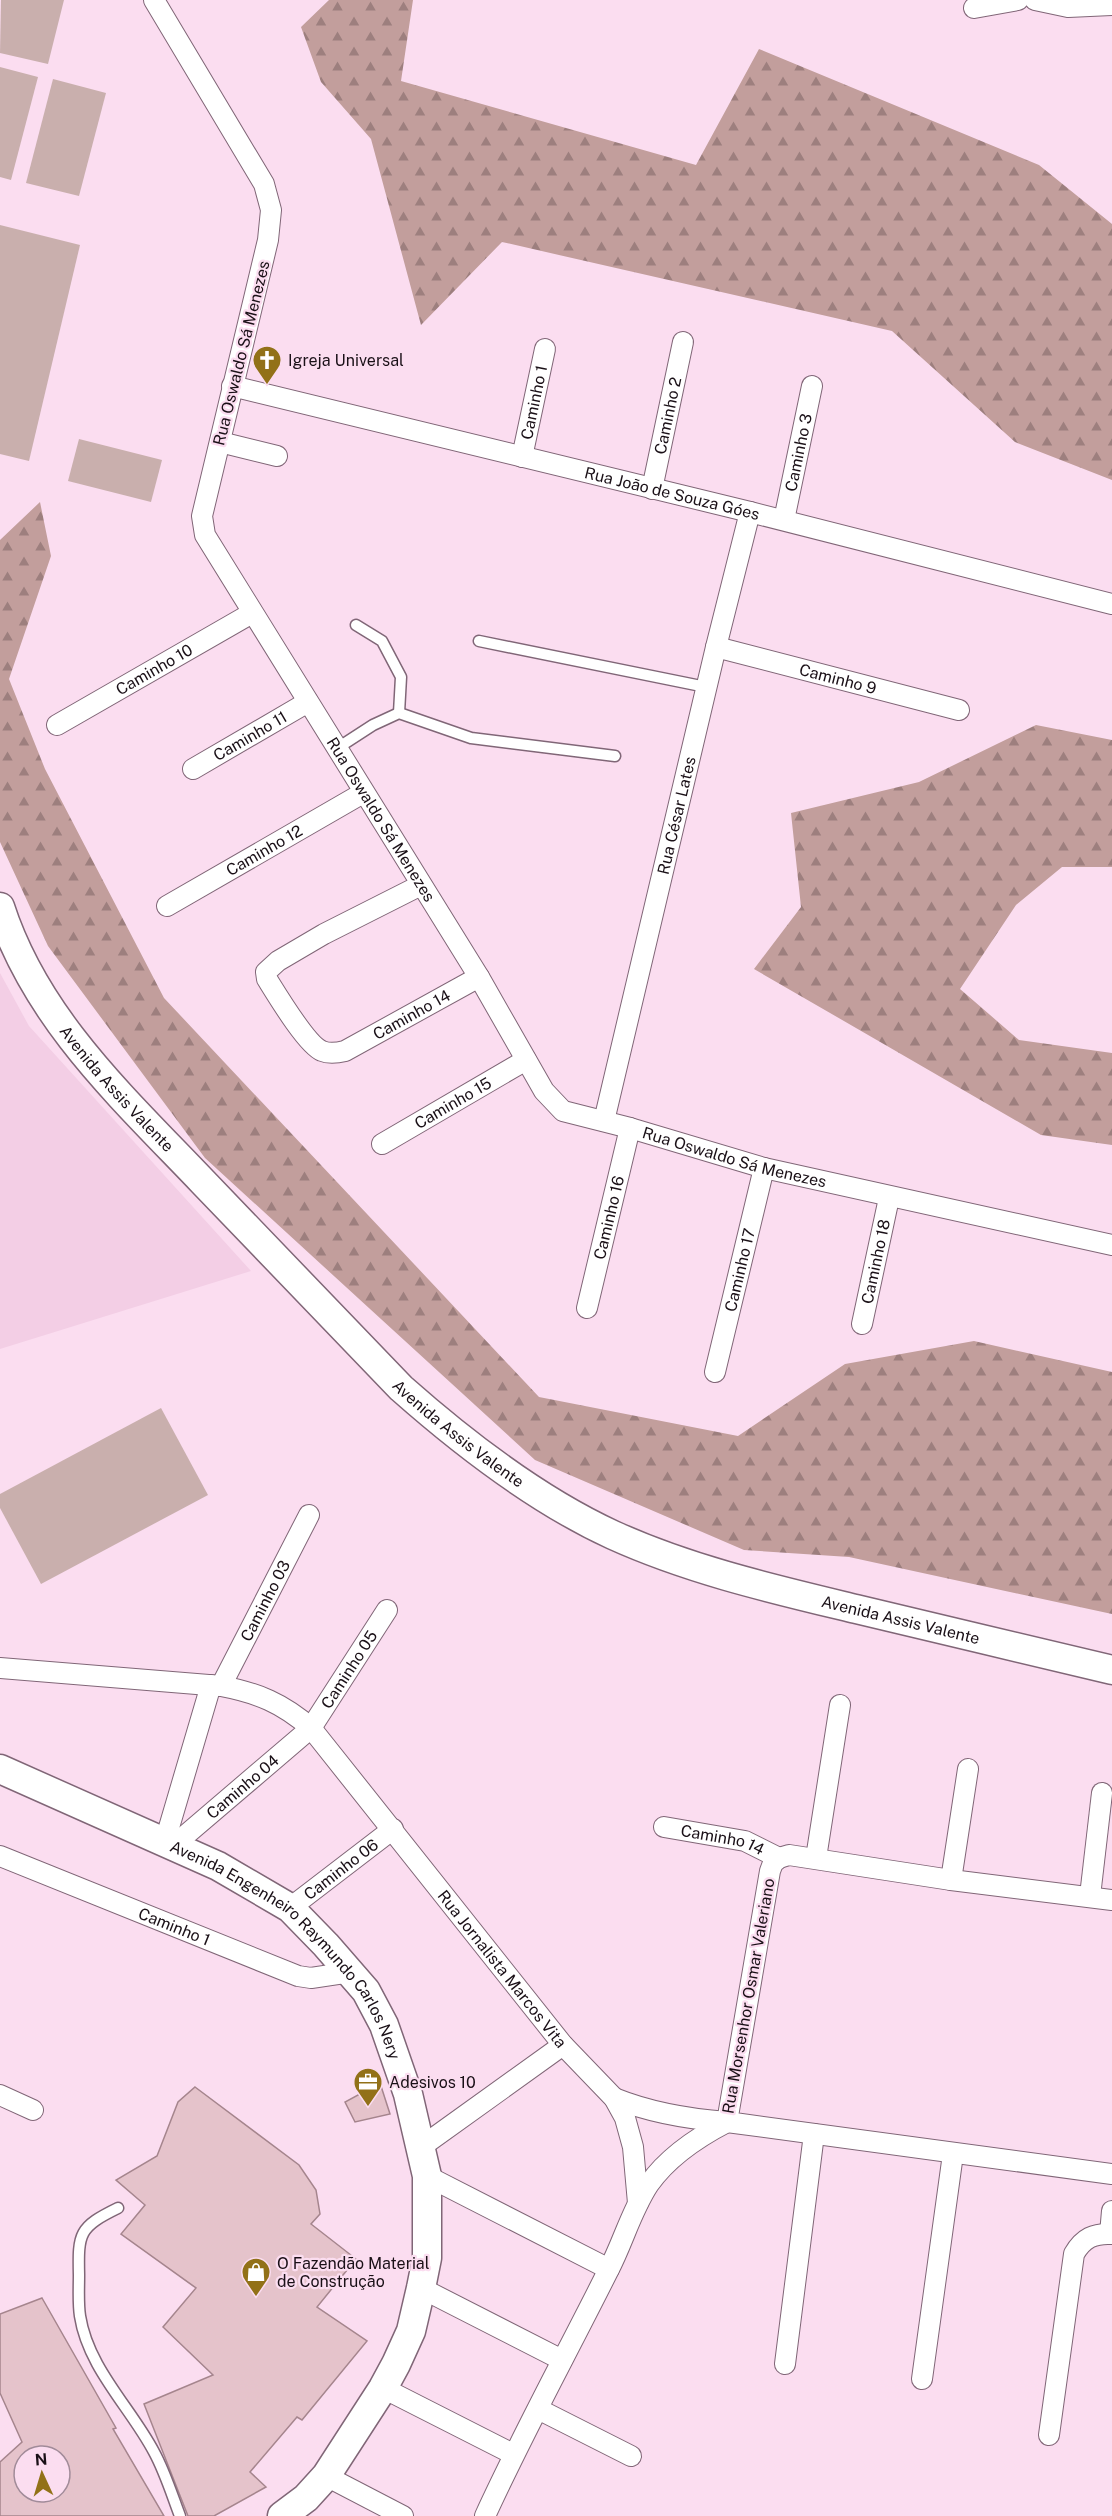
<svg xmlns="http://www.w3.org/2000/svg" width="1112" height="2516" font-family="'Public Sans',sans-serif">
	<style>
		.built { fill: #f3cee5 }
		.forest { fill: url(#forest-firs) }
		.garden { fill: #c9afad }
		.building { fill: #e5c3cb; stroke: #a5858d; stroke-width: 1.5; fill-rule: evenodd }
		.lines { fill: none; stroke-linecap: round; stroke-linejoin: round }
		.service-casing { stroke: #806677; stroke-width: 13 }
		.minor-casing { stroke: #806677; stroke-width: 22 }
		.secondary-casing { stroke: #806677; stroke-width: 31 }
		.service { stroke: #fff; stroke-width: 10 }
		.minor { stroke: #fff; stroke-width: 20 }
		.secondary { stroke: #fff; stroke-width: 28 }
		.labels { text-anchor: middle; stroke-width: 4.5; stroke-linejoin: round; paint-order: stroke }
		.street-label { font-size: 16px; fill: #1a1017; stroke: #fbddf0 }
		.poi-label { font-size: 16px; fill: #1a1017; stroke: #fbddf0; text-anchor: start }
	</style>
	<defs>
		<pattern id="forest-firs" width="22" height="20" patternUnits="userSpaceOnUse" patternTransform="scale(1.5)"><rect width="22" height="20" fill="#c29e9c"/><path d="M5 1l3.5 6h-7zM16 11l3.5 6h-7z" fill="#9d7f7e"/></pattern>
	</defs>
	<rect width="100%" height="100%" fill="#fbddf0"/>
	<polygon class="built" points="0,973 29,1026 251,1271 0,1349"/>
	<g class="forest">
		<polygon points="329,0 413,0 401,81 696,165 759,49 1039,165 1112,224 1112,480 1015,442 892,331 502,242 421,325 371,139 321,82 301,27"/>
		<polygon points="40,502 51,556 9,679 45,769 164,998 539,1397 738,1436 845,1364 974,1341 1112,1372 1112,1614 849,1557 744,1550 535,1460 205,1158 48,946 0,842 0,540"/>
		<polygon points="1036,725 1112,740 1112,867 1062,867 1016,905 960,989 1019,1040 1112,1053 1112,1145 1041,1135 754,969 801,907 791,813 919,782"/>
	</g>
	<g class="garden">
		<polygon points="1,0 64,0 48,64 0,53"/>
		<polygon points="0,67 38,77 11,180 0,177"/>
		<polygon points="53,79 106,93 79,196 26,183"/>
		<polygon points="0,225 80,245 29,461 0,454"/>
		<polygon points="79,439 162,460 151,502 68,481"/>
		<polygon points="161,1408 208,1495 41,1584 0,1508 0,1494"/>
	</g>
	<g class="building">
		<polygon points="380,2083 390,2114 355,2122 345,2102"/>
		<polygon points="195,2087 299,2165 316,2190 320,2214 311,2224 356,2259 317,2307 367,2341 302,2420 297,2417 250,2472 266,2487 214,2516 188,2516 144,2404 213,2375 163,2327 196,2288 121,2234 145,2205 116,2180 157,2156 178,2102"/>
		<path d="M42,2298L116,2428L113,2429L164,2516H0V2462L22,2442L0,2393V2314ZM24,2456H60V2492H24Z"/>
	</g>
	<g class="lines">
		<g class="service-casing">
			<g id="service">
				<polyline points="356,625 382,641 401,677 399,713"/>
				<polyline points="479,641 706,687"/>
				<polyline points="336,749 373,725 399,713 471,738 615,756"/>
				<path d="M118,2208C79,2227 78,2233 79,2275C79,2289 78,2303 80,2316C88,2368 131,2408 154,2452C165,2472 172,2495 180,2516"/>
			</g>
		</g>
		<g class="minor-casing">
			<g id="minor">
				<path id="s1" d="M154,0L264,184L271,210L268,240L202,516L205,535L479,977L544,1091L563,1111L630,1128L764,1168L1112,1245"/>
				<polyline points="1035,0 1068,7 1112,5"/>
				<polyline points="974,8 1018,0"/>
				<path id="s2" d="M232,386L750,512L1112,604"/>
				<polyline points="220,442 277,456"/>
				<path id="s3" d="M522,457L545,349"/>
				<path id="s4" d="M652,489L683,342"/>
				<path id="s5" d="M784,520L812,386"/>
				<path id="s6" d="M716,647L959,710"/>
				<path id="s7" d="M57,725L252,613"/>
				<path id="s8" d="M193,769L308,702"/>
				<path id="s9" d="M421,885L324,934L278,961L266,972L267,979C277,995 307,1045 322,1051C329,1054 337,1053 345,1051L479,977"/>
				<path id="s10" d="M167,906L363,793"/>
				<path id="s11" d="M604,1121L716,647L750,512"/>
				<path id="s12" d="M382,1144L526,1060"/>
				<path id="s13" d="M587,1308L630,1128"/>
				<path id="s14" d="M862,1324L889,1198"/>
				<path id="s15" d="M715,1372L764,1168"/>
				<path id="s16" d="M0,1668L221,1686C258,1693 282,1703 311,1728L563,2045L614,2098L625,2118L633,2147L638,2203"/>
				<path id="s17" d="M221,1686L309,1515"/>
				<path id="s18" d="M664,1827L745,1841L779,1858"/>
				<polyline points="165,1841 211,1685"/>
				<path id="s19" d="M174,1845L311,1728L387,1610"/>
				<path id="s20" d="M0,1856L298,1976L311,1978L351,1972"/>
				<polyline points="816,1858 840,1705"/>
				<polyline points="951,1880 968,1769"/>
				<polyline points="1090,1896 1102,1793"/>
				<polyline points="1112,1900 951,1880 789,1855 779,1858 773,1863 770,1871 727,2122 1112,2174"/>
				<path id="s21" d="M290,1908L393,1829"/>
				<polyline points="0,2095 33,2110"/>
				<path d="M614,2098C651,2113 688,2119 727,2122"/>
				<polyline points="421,2147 563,2045"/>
				<polyline points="427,2176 609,2269"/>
				<polyline points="1110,2234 1112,2211"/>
				<polyline points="421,2288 562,2360"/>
				<polyline points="785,2364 814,2134"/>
				<polyline points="922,2379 953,2154"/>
				<polyline points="383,2388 513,2454"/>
				<polyline points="538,2409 631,2456"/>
				<path d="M1049,2435L1074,2254C1083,2238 1094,2233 1112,2234"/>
				<polyline points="326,2476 403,2516"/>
				<path d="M485,2516C523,2433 567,2353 608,2271C623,2243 631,2211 649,2184C668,2157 698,2137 727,2122"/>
			</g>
		</g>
		<g class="secondary-casing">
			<g id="secondary">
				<path id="s22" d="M0,907C36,1019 124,1099 203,1182C269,1250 335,1319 401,1388C462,1442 539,1501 613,1535C690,1570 773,1589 856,1609C941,1629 1027,1650 1112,1670"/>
				<path id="s23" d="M0,1769L218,1866L290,1908L326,1945L366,1991L384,2025L408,2094L427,2176V2258L421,2288L411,2331L396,2364L383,2388L326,2476L306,2498L282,2516"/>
			</g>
		</g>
		<use href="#service" class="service"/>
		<use href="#minor" class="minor"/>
		<use href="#secondary" class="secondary"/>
	</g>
	<defs>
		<g id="church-pin" transform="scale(1.5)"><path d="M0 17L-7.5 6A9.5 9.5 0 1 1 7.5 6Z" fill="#927118" stroke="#fbddf0"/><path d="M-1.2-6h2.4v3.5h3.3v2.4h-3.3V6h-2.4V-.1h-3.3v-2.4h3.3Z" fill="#fff"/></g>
		<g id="office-pin" transform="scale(1.5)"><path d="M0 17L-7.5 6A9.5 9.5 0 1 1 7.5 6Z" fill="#927118" stroke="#fbddf0"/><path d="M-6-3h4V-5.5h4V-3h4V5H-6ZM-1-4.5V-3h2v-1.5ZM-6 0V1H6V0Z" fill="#fff"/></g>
		<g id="shop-pin" transform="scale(1.5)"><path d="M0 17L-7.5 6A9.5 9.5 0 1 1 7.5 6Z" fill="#927118" stroke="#fbddf0"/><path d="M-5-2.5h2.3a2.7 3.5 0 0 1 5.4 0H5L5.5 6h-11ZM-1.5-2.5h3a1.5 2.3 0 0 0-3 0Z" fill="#fff"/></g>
	</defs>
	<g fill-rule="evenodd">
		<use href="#church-pin" x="267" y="360"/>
		<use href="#office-pin" x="368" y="2082"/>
		<use href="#shop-pin" x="256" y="2272"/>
	</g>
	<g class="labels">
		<g class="street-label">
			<text transform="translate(241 353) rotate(-76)" y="6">Rua Oswaldo Sá Menezes</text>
			<text dy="6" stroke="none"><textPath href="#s3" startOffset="56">Caminho 1</textPath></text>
			<text dy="6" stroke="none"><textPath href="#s4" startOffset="75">Caminho 2</textPath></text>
			<text dy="6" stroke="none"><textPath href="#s5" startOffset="69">Caminho 3</textPath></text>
			<text dy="6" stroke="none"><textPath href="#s2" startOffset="453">Rua João de Souza Góes</textPath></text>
			<text dy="6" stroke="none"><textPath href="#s7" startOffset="112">Caminho 10</textPath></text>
			<text dy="6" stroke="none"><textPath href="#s6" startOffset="126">Caminho 9</textPath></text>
			<text dy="6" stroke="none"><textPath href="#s8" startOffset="66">Caminho 11</textPath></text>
			<text dy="6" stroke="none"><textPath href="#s11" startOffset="314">Rua César Lates</textPath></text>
			<text dy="6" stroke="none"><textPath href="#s1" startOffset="909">Rua Oswaldo Sá Menezes</textPath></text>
			<text dy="6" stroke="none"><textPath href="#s10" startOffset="112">Caminho 12</textPath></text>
			<text dy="6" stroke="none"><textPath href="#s9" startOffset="376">Caminho 14</textPath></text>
			<text dy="6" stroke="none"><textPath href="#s22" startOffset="218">Avenida Assis Valente</textPath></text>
			<text dy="6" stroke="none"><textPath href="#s12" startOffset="82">Caminho 15</textPath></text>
			<text dy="6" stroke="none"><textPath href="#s1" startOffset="1431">Rua Oswaldo Sá Menezes</textPath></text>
			<text dy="6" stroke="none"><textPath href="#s13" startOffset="93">Caminho 16</textPath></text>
			<text dy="6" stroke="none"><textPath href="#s14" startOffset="64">Caminho 18</textPath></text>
			<text dy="6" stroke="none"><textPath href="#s15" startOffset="105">Caminho 17</textPath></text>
			<text dy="6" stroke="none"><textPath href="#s22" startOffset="704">Avenida Assis Valente</textPath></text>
			<text dy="6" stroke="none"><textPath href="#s17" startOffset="96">Caminho 03</textPath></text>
			<text dy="6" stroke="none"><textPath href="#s22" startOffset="1190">Avenida Assis Valente</textPath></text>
			<text dy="6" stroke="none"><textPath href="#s19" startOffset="250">Caminho 05</textPath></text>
			<text dy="6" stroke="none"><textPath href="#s19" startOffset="90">Caminho 04</textPath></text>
			<text dy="6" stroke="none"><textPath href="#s18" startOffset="60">Caminho 14</textPath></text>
			<text dy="6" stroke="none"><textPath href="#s21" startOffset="64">Caminho 06</textPath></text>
			<text dy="6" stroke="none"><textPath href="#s20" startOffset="188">Caminho 1</textPath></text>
			<text dy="6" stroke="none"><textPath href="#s23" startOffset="348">Avenida Engenheiro Raymundo Carlos Nery</textPath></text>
			<text dy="6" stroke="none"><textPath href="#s16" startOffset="630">Rua Jornalista Marcos Vita</textPath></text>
			<text transform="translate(748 1996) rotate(-80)" y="6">Rua Morsenhor Osmar Valeriano</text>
		</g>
		<g class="poi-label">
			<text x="288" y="366">Igreja Universal</text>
			<text x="389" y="2088">Adesivos 10</text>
			<text x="277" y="2269">O Fazendão Material<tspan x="277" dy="18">de Construção</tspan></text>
		</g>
	</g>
	<g transform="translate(42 2474) rotate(356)"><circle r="28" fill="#fbddf0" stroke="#a18b99" stroke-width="1.5"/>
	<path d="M0-4.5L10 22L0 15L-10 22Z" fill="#927118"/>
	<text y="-9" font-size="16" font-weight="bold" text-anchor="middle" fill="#1a1017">N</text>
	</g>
</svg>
